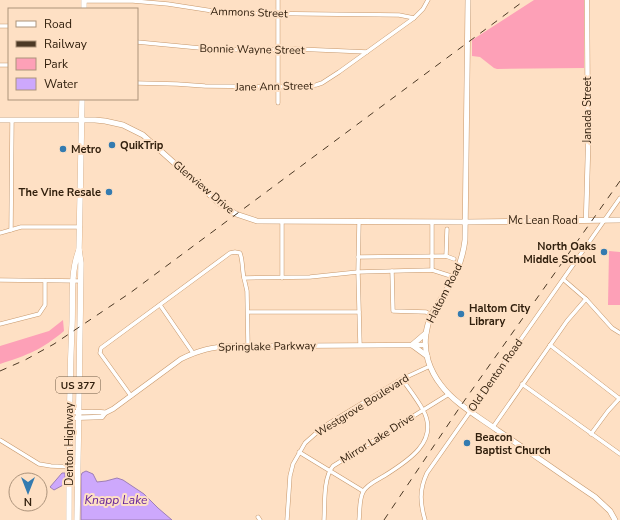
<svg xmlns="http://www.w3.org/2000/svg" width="620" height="520" font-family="'Nunito Sans',sans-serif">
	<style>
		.green { fill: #fda0b7 }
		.water { fill: #cda8fc; stroke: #9e7fb5 }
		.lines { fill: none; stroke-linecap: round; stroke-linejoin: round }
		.minor-casing { stroke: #c7986c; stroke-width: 4.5 }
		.tertiary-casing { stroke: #c7986c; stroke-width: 5.5 }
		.secondary-casing { stroke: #c7986c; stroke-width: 6 }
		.primary-casing { stroke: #c7986c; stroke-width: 6 }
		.minor { stroke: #fff; stroke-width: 3.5 }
		.tertiary { stroke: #fff; stroke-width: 4.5 }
		.secondary { stroke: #fff; stroke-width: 5 }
		.primary { stroke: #fff; stroke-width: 5.5 }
		.rail { stroke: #4c3925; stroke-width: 1; stroke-dasharray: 7 7; stroke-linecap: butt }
		.poi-dot { fill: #347bb0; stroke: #fee0c4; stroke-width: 1.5 }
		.labels { text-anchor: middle; stroke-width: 4; stroke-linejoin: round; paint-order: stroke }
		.shield { fill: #fee0c4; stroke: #6f5a45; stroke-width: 1 }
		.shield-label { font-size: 10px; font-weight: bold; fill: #32200e }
		.street-label { font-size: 11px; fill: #32200e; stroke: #fee0c4 }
		.poi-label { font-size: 11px; font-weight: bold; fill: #32200e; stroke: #fee0c4; text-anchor: start }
		.water-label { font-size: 12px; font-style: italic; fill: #63209a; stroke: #fee0c4 }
	</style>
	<rect width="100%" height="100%" fill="#fee0c4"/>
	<g class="green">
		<polygon points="534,0 584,0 584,68 497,69 494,68 480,57 472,56 472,40"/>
		<polygon points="609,251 620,252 620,305 608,305"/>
		<path d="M63,320L64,331C41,350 28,355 0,364V346L49,331Z"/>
	</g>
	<g class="water">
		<polygon points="86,471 93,474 97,482 106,481 117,478 123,480 144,494 158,508 172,520 81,520 81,476 82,473"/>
		<polygon points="62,473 65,473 65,484 54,490 50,487"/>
	</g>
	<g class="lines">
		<g class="minor-casing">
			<g id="minor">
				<polyline points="84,1 133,1 168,4 226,13 399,15 414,18"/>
				<polyline points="0,26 9,26"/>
				<polyline points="137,42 221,50 297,49 367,52"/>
				<polyline points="0,65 9,65"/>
				<polyline points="137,83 177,84 205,86 295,87 316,85 322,83 339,72 414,18 423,9 428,0"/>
				<polyline points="278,103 278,0"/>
				<polyline points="282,222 282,278"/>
				<polyline points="359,222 358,272 360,345"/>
				<polyline points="432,222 432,270"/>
				<polyline points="11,230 12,120"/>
				<polyline points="0,233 21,227 80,227"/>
				<polyline points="446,256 447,229"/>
				<polyline points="358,257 446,256 454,259"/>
				<polyline points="392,271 393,311 426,312 431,315"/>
				<polyline points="244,278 247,291 248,346"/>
				<polyline points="0,280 80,281"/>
				<polyline points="564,280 586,299 612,328 620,333"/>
				<polyline points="160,305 193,353"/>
				<polyline points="248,312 359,312"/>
				<polyline points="0,324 39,314 45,305 45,281"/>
				<polyline points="550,345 620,399"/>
				<polyline points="522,384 620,454"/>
				<path d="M131,396L100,353L101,348L230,253L235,252L240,253C243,261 242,270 244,278L310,277L358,272L432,270L454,277"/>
				<polyline points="493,427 567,321 586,299"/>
				<polyline points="591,434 608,411 620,398"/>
				<polyline points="0,440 39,464 51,466 77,467"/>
				<polyline points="299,452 363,491"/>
				<polyline points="258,517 260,520"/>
				<polyline points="287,520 290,476 293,464 305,443 323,427 402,379 430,366"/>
				<path d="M324,520C325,504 323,478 333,466L449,394"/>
				<path d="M359,520C360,511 359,500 363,492C366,485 377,480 384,476C408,461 440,441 423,410C417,399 409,389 402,379"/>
				<path d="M425,520C420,503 419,490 427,473L620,198"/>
			</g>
		</g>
		<g class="tertiary-casing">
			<g id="tertiary">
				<polyline points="586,220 588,150 587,0"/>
				<path d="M69,412C77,413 100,411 105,413"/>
				<path d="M69,418L102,417L105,413L113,409L181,359C199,350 212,347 232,346L425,345"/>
			</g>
		</g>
		<g class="secondary-casing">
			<g id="secondary">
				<path d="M468,0L465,240C463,257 458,271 449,286C440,302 428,315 426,334C423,352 430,371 441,385C454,403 479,417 497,430C530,452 562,475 595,497L610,511L615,520"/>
				<polyline points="0,120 95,120 105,121 123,125 143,135 221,205 236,214 257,221 466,222 620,220"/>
				<polyline points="426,333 412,345 427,356"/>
			</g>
		</g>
		<g class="primary-casing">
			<g id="primary">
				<polyline points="84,9 84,0"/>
				<path d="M69,520C69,455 69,390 72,325C73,301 70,273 79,250"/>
				<polyline points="77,520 81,263 79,250 82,99"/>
			</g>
		</g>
		<use href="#minor" class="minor"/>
		<use href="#tertiary" class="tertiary"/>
		<use href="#secondary" class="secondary"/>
		<use href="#primary" class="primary"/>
		<g class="rail">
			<polyline points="0,371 25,360 54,344 130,293 525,0"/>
			<polyline points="384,520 462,404 620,181"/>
		</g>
	</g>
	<g class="poi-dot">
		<circle cx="112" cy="145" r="4"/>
		<circle cx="63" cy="149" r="4"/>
		<circle cx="109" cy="192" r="4"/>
		<circle cx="604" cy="252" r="4"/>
		<circle cx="461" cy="314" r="4"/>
		<circle cx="467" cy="443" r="4"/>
	</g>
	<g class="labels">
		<rect class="shield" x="56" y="377" width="44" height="16" rx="3"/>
		<g class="shield-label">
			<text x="78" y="389">US 377</text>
		</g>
		<g class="street-label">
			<text transform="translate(249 12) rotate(2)" y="4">Ammons Street</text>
			<text transform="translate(252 49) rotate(1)" y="4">Bonnie Wayne Street</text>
			<text transform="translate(274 86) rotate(-1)" y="4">Jane Ann Street</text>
			<text transform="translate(587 110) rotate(-90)" y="4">Janada Street</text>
			<text transform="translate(204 187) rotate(40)" y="4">Glenview Drive</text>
			<text x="543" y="224">Mc Lean Road</text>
			<text transform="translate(444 293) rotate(-63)" y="4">Haltom Road</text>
			<text transform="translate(267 346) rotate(-1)" y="4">Springlake Parkway</text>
			<text transform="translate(495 375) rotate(-55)" y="4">Old Denton Road</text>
			<text transform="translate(362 405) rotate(-32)" y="4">Westgrove Boulevard</text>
			<text transform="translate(377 438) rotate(-32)" y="4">Mirror Lake Drive</text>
			<text transform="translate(69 444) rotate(-90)" y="4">Denton Highway</text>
		</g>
		<g class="poi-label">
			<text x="120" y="149">QuikTrip</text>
			<text x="71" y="153">Metro</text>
			<text x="101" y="196" text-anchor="end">The Vine Resale</text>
			<text x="596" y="250" text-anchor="end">North Oaks<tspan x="596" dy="13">Middle School</tspan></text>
			<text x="469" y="312">Haltom City<tspan x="469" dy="13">Library</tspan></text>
			<text x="475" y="441">Beacon<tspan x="475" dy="13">Baptist Church</tspan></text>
		</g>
		<g class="water-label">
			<text x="116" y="504">Knapp Lake</text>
		</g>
	</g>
	<rect x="8" y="8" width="130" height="92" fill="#fee0c4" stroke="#ac937b"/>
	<rect x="16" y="21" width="20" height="6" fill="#ffffff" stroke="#ac937b"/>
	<text x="44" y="28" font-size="12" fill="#32200e">Road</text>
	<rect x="16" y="41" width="20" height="6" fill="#4c3925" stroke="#ac937b"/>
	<text x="44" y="48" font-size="12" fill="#32200e">Railway</text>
	<rect x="16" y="58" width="20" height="12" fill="#fda0b7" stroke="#ac937b"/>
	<text x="44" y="68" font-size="12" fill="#32200e">Park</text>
	<rect x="16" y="78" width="20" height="12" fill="#cda8fc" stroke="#ac937b"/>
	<text x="44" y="88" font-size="12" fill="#32200e">Water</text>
	<g transform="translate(28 492) rotate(180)"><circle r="19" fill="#fee0c4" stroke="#ac937b"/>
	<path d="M0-3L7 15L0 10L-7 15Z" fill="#347bb0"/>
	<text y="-6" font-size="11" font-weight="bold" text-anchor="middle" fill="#32200e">N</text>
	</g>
</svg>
